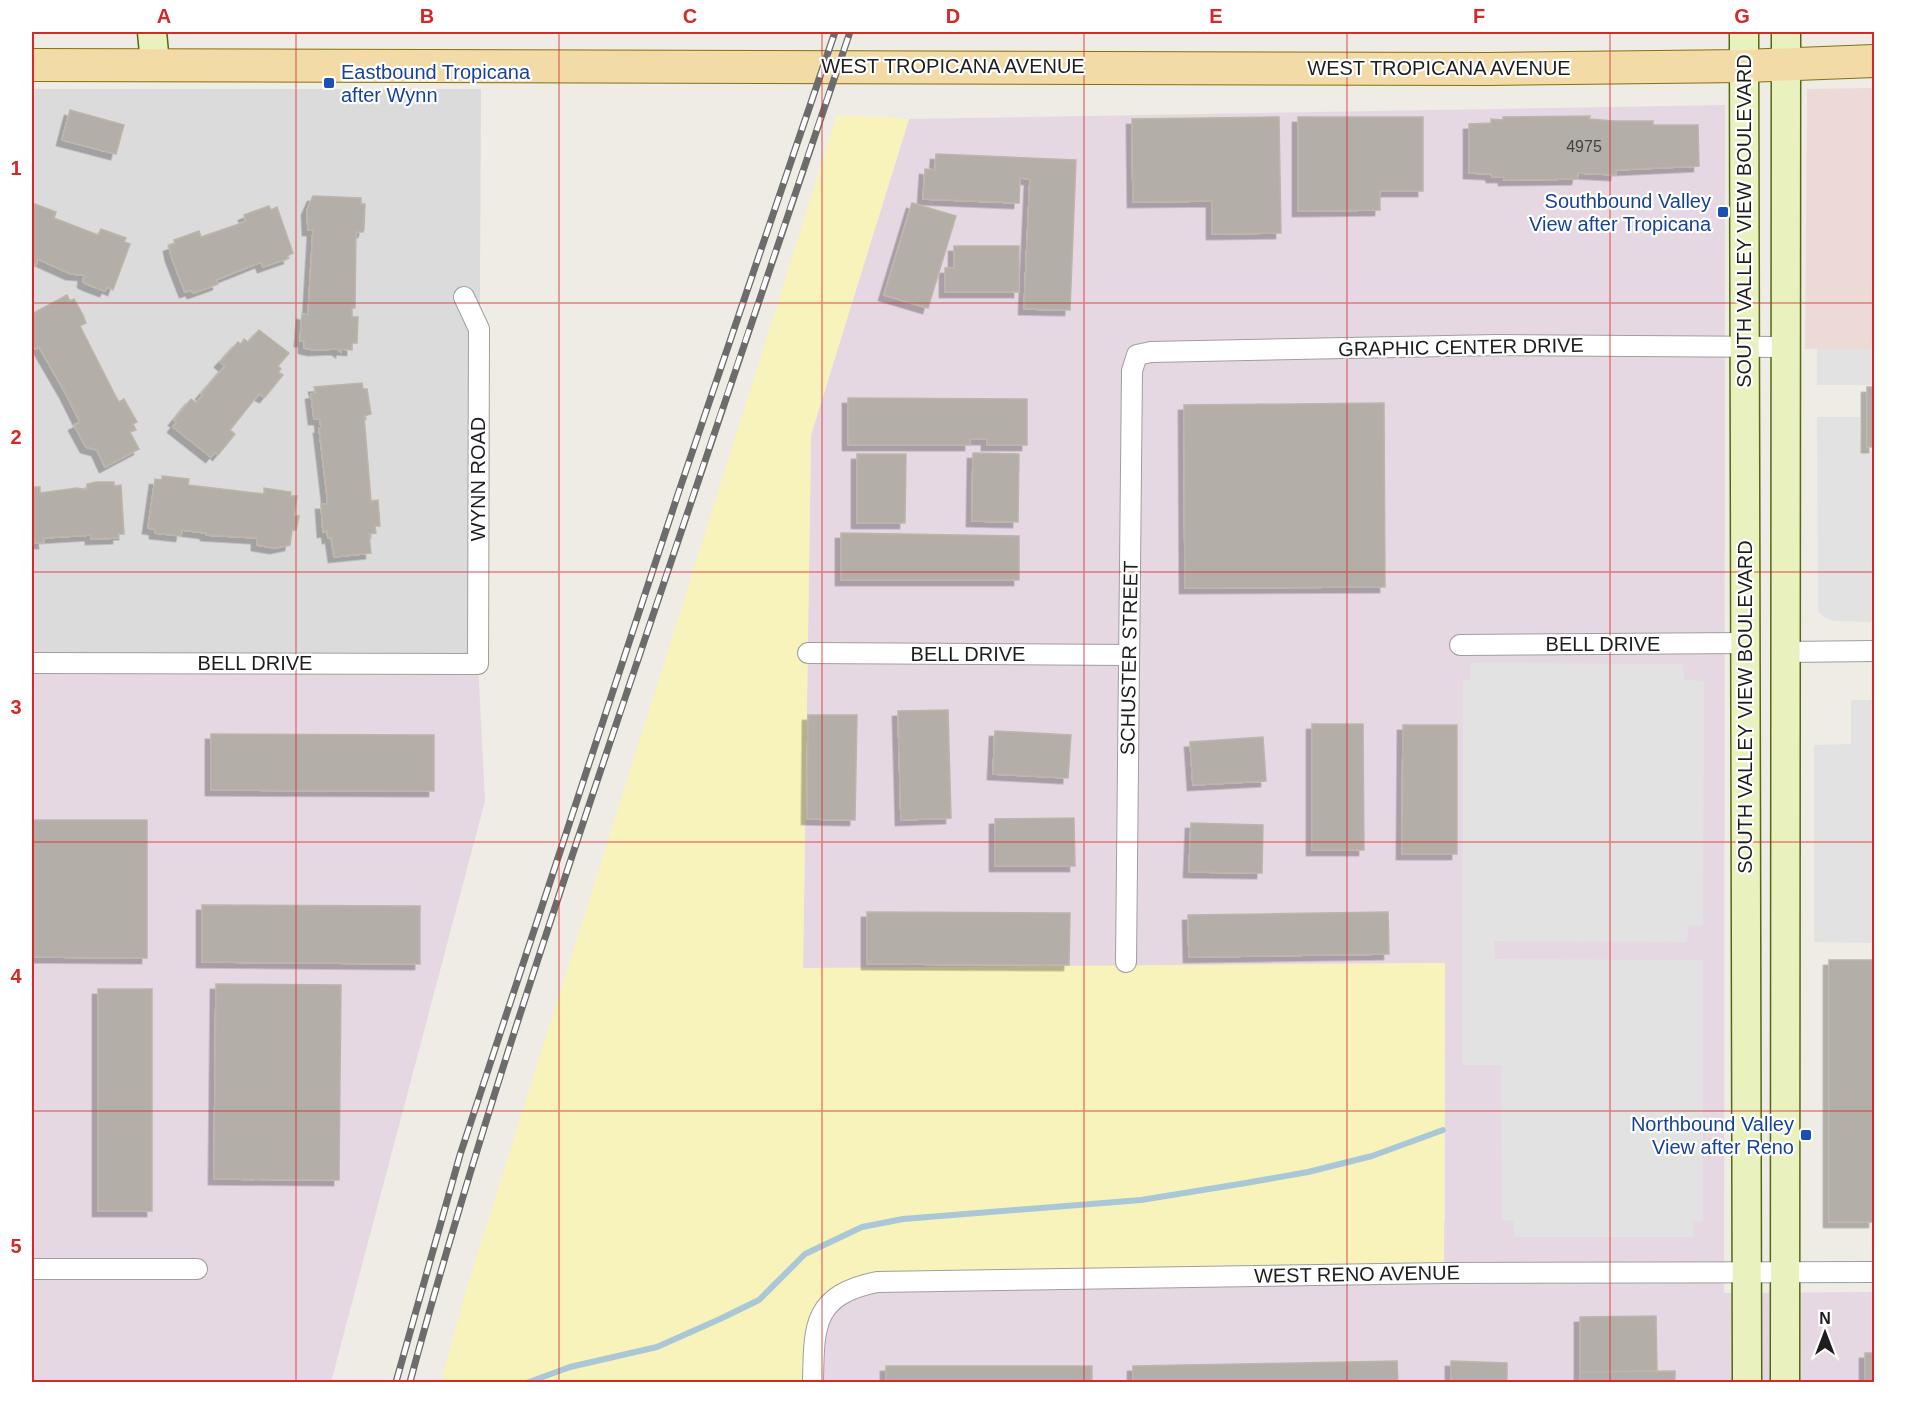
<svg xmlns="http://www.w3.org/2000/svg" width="1906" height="1414" font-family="Helvetica,sans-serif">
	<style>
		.residential { fill: #dcdbdb }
		.commercial { fill: #eddad6 }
		.industrial { fill: #e6d8e2 }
		.sand { fill: #f7f3ba }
		.parking { fill: #e2e2e2 }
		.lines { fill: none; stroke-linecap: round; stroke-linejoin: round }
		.stream { stroke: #aac7d7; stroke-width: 6 }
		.building { fill: #b3aea8; stroke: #beb5a9; stroke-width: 1.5; filter: url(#shadow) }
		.street-casing { stroke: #9f9f9f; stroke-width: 22 }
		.secondary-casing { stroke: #546911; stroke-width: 31 }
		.primary-casing { stroke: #887110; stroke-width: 34 }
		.street { stroke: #fff; stroke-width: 20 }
		.secondary { stroke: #e9f2bf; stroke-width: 28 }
		.primary { stroke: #f2dba6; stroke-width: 32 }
		.rail-casing { stroke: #6c6c6c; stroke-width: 7 }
		.rail { stroke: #fff; stroke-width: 4.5; stroke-dasharray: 14; stroke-linecap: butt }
		.grid { fill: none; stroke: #d62828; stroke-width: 1.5; stroke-opacity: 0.55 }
		.transit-dot { fill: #1a4fb4; stroke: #fff; stroke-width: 2 }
		.labels { text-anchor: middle; stroke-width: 4.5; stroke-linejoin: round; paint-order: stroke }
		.number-label { font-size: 16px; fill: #434240 }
		.street-label { font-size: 20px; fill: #1e1e1e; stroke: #fff }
		.transit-label { font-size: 20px; fill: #164399; stroke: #fff; text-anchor: end }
		.neatline { fill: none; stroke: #d62828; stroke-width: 2 }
		.grid-label { font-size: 20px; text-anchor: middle; font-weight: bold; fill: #d62828 }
	</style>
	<defs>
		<filter id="shadow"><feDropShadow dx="-5.5" dy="5.5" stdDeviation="0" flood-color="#0004"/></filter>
	</defs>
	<rect width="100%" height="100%" fill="#eeece5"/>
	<polygon class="residential" points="32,89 481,89 478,664 32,663"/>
	<polygon class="commercial" points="1874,88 1874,349 1805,349 1807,89"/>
	<g class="industrial">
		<polygon points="1725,105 1724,1293 1874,1292 1874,1382 813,1382 814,1355 841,1292 1445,1221 1445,963 803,969 811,435 909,119"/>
		<polygon points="32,663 478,664 485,801 331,1382 32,1382"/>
	</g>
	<polygon class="sand" points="837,115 909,119 811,435 803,968 1445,963 1444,1273 900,1280 827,1306 813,1382 441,1382 467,1287"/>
	<g class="parking">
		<rect x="1817" y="349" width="57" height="36"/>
		<polygon points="1817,417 1860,417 1861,451 1874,451 1874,622 1834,621 1824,617 1818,611"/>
		<polygon points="1470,663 1683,664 1684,680 1704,681 1703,925 1688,926 1687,942 1494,941 1495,959 1703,960 1703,1221 1693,1221 1693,1237 1514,1237 1513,1221 1502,1220 1501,1065 1462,1065 1463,681 1470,680"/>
		<polygon points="1851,700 1874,700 1874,943 1814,942 1814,745 1851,744"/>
	</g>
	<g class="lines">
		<polyline class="stream" points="529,1382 570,1367 657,1347 720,1319 759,1300 805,1254 862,1227 903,1219 1141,1200 1246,1183 1308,1172 1372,1156 1443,1130"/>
	</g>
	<g class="building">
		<polygon points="70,110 124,125 116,154 62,140"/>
		<polygon points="1590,116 1589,119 1614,121 1653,121 1653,125 1698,125 1699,166 1616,170 1616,175 1578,173 1577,179 1504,180 1504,177 1492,177 1491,174 1469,173 1469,124 1491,123 1491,119 1503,120 1503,117"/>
		<polygon points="1279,117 1281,233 1212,234 1212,201 1133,202 1132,119"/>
		<polygon points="1298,117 1423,117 1423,191 1380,191 1380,210 1298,211"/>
		<polygon points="936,154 1076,160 1070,310 1024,309 1030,179 1020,178 1019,203 923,199 925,169 935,170"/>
		<polygon points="313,196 361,198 361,204 365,204 364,229 363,232 356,232 355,308 352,308 352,317 358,317 357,343 352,343 352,350 341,349 341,352 337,349 313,350 304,348 304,341 300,341 302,314 308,315 313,230 308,230 307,210"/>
		<polygon points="32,203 56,212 54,218 98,235 101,229 126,238 124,242 130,244 113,290 107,287 105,291 89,285 83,282 84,275 71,274 38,259 36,265 32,263"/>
		<polygon points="912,203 956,216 928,308 884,295"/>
		<polygon points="269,206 271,210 277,207 293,253 287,256 289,258 263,267 261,262 216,280 218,284 210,287 193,293 191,290 185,292 171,256 169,246 175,244 174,240 199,231 201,237 236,225 246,221 244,215"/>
		<polygon points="954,246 1019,246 1019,292 945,292 945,268 954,268"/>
		<polygon points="67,295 70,301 74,299 83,315 86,323 80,326 115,395 119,402 124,399 137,422 133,424 136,430 130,432 139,449 105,467 97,450 86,447 74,425 80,422 65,392 39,347 35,349 32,341 32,314"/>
		<polygon points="259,330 289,353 278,366 281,369 278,372 283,375 265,397 259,394 253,401 230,430 235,434 218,455 215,452 211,457 173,427 177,422 174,420 191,399 196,403 203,395 201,394 225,366 220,362 238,342 241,344 244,339 248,342"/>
		<polygon points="362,383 363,389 367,389 371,414 364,416 371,501 378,500 380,526 375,526 376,533 369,534 371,553 334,557 331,537 328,538 327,531 323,532 321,504 327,504 327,496 319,428 321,428 320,419 314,419 311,394 316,393 314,387"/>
		<rect x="1867" y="387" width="7" height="60"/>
		<polygon points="848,398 1027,399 1027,445 987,445 987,439 970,439 970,445 848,445"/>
		<polygon points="1384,403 1385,587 1185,588 1184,405"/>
		<polygon points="973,453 1019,454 1018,522 972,521"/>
		<polygon points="857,454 906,454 905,523 857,523"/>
		<polygon points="162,476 189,479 188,485 264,494 264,488 291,492 290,496 297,496 294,516 299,516 296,530 292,530 290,545 275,548 257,545 257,538 206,535 206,533 182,530 181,536 155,533 155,529 148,528 155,479 162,480"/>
		<polygon points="96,482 114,482 114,486 121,485 124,534 118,534 118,538 91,539 91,535 43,538 44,543 32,543 32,487 40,487 40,493 77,488 87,490 87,484"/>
		<polygon points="841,533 1019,536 1019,580 841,580"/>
		<polygon points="948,710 951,818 901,820 898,711"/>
		<polygon points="808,715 857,715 855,820 807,819"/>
		<polygon points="1312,724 1363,724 1364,850 1312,850"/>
		<polygon points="1403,725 1457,725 1457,854 1402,854"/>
		<polygon points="995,731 1071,735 1068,778 993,774"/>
		<polygon points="211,734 434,735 434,791 211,790"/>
		<polygon points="1263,737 1266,781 1193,785 1190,742"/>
		<polygon points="1074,818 1075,866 995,866 995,819"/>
		<polygon points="32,820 147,820 147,958 32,957"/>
		<polygon points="1191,823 1263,825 1262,873 1189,872"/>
		<polygon points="202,905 420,906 420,964 202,962"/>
		<polygon points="867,912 1070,913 1069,965 867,964"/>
		<polygon points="1388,912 1389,954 1189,957 1188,915"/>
		<rect x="1829" y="960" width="45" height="262"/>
		<polygon points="216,984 341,985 339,1180 214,1179"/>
		<rect x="98" y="989" width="54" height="222"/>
		<polygon points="1656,1316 1657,1371 1580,1372 1580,1317"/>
		<rect x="1865" y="1353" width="9" height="29"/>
		<polygon points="1397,1361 1398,1382 1133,1382 1133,1366"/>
		<polygon points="1451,1361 1507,1363 1507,1382 1451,1382"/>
		<rect x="886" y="1366" width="206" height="16"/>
		<polygon points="1675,1371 1675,1382 1580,1382 1580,1372"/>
	</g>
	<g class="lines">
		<g class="street-casing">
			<g id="street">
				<polyline points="1460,645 1745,643"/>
				<polyline points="1785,652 1874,651"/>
				<polyline points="808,653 1128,655"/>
				<polyline points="32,663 478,664 479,329 464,297"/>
				<polyline points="1126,962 1132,371 1137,355 1151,352 1497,345 1786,347"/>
				<polyline points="32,1269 197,1269"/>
				<path d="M813,1382C814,1325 813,1295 877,1282L1444,1273L1874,1272"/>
			</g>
		</g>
		<g class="secondary-casing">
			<g id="secondary">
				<polyline points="152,32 155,64"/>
				<polyline points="1744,32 1747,1382"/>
				<polyline points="1785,1382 1786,32"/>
			</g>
		</g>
		<g class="primary-casing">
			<polyline id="primary" points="32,65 1488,69 1744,66 1874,61"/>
		</g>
		<use href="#street" class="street"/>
		<use href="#secondary" class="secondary"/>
		<use href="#primary" class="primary"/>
		<g class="rail-casing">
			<g id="rail">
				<polyline points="396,1382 460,1155 678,494 835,32"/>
				<path d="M410,1382C472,1152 548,927 624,701C699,478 774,255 850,32"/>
			</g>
		</g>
		<use href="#rail" class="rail"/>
	</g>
	<path class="grid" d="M296,32V1382M559,32V1382M822,32V1382M1084,32V1382M1347,32V1382M1610,32V1382M32,303H1874M32,572H1874M32,842H1874M32,1111H1874"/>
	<g class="transit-dot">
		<rect x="323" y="77" width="12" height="12" rx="3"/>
		<rect x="1717" y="206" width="12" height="12" rx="3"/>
		<rect x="1800" y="1129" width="12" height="12" rx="3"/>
	</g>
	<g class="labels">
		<g class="number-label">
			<text x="1584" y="152">4975</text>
		</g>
		<g class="street-label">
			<text x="953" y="73">WEST TROPICANA AVENUE</text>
			<text x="1439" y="75">WEST TROPICANA AVENUE</text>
			<text transform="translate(1744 221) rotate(-90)" y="7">SOUTH VALLEY VIEW BOULEVARD</text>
			<text transform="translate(1461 347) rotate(-1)" y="7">GRAPHIC CENTER DRIVE</text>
			<text transform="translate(478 479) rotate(-90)" y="7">WYNN ROAD</text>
			<text x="1603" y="651">BELL DRIVE</text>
			<text x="968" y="661">BELL DRIVE</text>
			<text transform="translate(1129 658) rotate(-89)" y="7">SCHUSTER STREET</text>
			<text x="255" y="670">BELL DRIVE</text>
			<text transform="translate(1745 707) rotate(-90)" y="7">SOUTH VALLEY VIEW BOULEVARD</text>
			<text transform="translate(1357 1274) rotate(-1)" y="7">WEST RENO AVENUE</text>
		</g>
		<g class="transit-label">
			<text x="341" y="79" text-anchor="start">Eastbound Tropicana<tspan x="341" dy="23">after Wynn</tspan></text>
			<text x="1711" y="208">Southbound Valley<tspan x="1711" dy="23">View after Tropicana</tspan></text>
			<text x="1794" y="1131">Northbound Valley<tspan x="1794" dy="23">View after Reno</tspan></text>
		</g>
	</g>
	<rect width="1906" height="1414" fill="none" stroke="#ffffff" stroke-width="66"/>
	<g transform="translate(1825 1333)" stroke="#ffffff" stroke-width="4.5" paint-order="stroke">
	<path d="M0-4.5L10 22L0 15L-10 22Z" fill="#1e1e1e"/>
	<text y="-9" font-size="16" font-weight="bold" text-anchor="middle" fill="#1e1e1e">N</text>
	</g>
	<rect x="33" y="33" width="1840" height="1348" class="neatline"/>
	<g class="grid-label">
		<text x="164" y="23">A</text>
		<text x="427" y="23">B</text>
		<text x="690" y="23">C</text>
		<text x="953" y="23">D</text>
		<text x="1216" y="23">E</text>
		<text x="1479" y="23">F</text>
		<text x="1742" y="23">G</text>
		<text x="16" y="175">1</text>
		<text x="16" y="444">2</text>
		<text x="16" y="714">3</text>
		<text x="16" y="983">4</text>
		<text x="16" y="1253">5</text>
	</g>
</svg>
